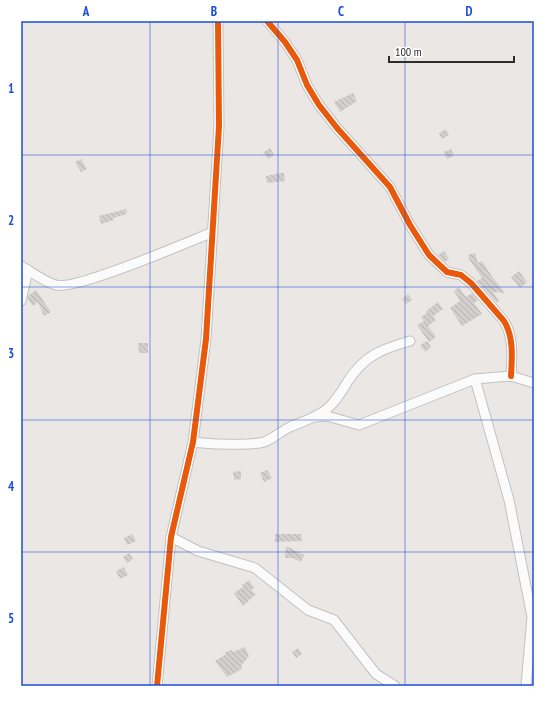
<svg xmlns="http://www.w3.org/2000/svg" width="555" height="707" font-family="'PT Sans Narrow',sans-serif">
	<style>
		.building { fill: url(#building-back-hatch) }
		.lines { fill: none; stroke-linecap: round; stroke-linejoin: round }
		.minor-casing { stroke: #c3c2c2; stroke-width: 11 }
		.minor { stroke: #fcfbfb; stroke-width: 9 }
		.cycleway-casing { stroke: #fff; stroke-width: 8 }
		.cycleway { stroke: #e8590c; stroke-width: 6 }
		.grid { fill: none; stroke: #1d4ed8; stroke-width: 1; stroke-opacity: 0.55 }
		.neatline { fill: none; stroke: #1d4ed8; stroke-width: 1.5 }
		.grid-label { font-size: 13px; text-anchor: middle; font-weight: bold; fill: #1d4ed8 }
	</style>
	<defs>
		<pattern id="building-back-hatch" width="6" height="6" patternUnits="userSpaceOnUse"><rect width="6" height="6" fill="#d2cfcd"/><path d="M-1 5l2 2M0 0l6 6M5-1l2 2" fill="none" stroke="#b5b2b0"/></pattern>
	</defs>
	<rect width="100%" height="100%" fill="#eae7e4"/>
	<g class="building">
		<polygon points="353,93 357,101 340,112 334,102"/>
		<polygon points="446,129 449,135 442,139 439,133"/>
		<polygon points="270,148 274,155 268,159 263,153"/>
		<polygon points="451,149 454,156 447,159 444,152"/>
		<polygon points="81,159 87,169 81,172 75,162"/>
		<polygon points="280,173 284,173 285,181 267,183 266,176"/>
		<polygon points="126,209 127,214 113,218 114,220 101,224 99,216"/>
		<polygon points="444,251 449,259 445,262 438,255"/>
		<polygon points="475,253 478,263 482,261 491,275 505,293 493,292 499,301 497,303 477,281 482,278 469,259 468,255"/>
		<polygon points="519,271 527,282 520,288 511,277"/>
		<polygon points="459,287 466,297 472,293 478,300 474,303 482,314 462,326 450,308 460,301 454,291"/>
		<polygon points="36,290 51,312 44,316 38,302 33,306 28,299 28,296"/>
		<polygon points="408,294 412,300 406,304 402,299"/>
		<polygon points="438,302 443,309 433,316 436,320 428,326 436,337 429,342 417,325 424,321 421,317 427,313 426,311"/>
		<polygon points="427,341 431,347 425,352 420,345"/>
		<polygon points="138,343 148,343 148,353 139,353"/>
		<polygon points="267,470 272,478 264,482 260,473"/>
		<polygon points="241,471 241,479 234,480 233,472"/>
		<polygon points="132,534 136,541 127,545 124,538"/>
		<polygon points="275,534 301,534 302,541 275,542"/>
		<polygon points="286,546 304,555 301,562 293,558 285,558"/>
		<polygon points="129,553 133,559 127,563 123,557"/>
		<polygon points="124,567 128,575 120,579 116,571"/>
		<polygon points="249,580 254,588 251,590 256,594 243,606 234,593 243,587 242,585"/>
		<polygon points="245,647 249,656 241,666 242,669 227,677 215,661 226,654 225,652 232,650 233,652"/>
		<polygon points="298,648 302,654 296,658 292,652"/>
	</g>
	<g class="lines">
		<g class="minor-casing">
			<g id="minor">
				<path d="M267,21L285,42L297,60L307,85L319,105L337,128L390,187L410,225L429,255L447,272L461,275L471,283L504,321C514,337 512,358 511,376"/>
				<path d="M21,266C32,272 44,282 56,285C75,291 188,242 213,232"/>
				<polyline points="21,301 28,270"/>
				<polyline points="475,379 509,500 532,617 526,686"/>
				<polyline points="316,417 327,416 359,425 475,379 511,376 534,383"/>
				<path d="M193,442C207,444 252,446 264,442C273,439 281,431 290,427C303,421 317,418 328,408C337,400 342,391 348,381C365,355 382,349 410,341"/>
				<polyline points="171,537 198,551 255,568 308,610 334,620 376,674 395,686"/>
				<polyline points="157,686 171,537 193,442 206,339 219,126 218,21"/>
			</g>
		</g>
		<use href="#minor" class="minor"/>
		<g class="cycleway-casing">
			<g id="cycleway">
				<path d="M267,21L285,42L297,60L307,85L319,105L337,128L390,187L410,225L429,255L447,272L461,275L471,283L504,321C514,337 512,358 511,376"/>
				<polyline points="157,686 171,537 193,442 206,339 219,126 218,21"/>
			</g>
		</g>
		<use href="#cycleway" class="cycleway"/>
	</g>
	<path class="grid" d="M150,21V686M278,21V686M405,21V686M21,155H534M21,287H534M21,420H534M21,552H534"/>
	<rect width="555" height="707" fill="none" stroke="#ffffff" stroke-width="44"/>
	<path d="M389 56v6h125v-6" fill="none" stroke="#2d2d2d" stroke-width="2"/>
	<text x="395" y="56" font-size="12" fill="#2d2d2d" stroke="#ffffff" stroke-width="3" paint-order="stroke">100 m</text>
	<rect x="22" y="22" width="511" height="663" class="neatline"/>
	<g class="grid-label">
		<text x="86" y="16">A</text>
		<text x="214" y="16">B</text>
		<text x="341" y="16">C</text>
		<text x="469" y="16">D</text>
		<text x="11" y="93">1</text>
		<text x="11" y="225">2</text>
		<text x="11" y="358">3</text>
		<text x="11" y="491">4</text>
		<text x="11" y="623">5</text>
	</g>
</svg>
